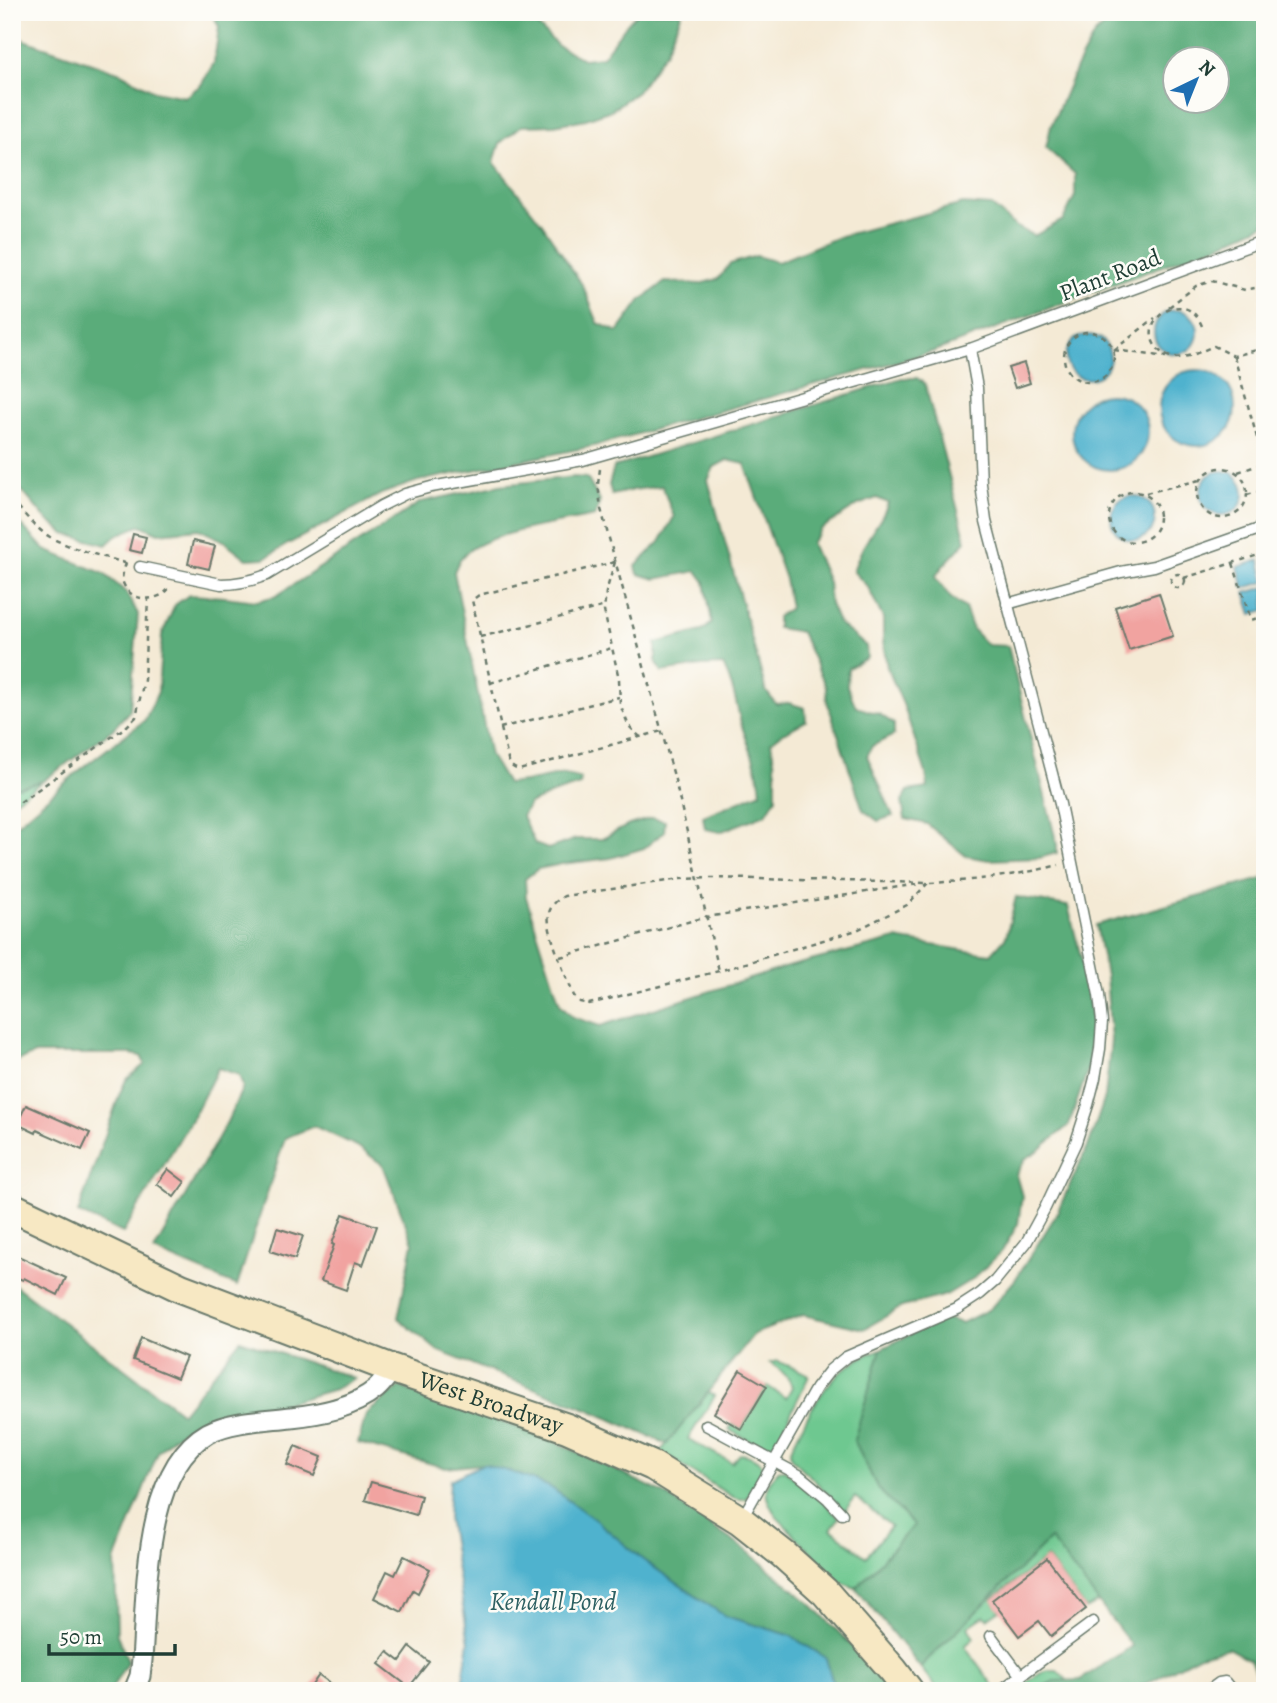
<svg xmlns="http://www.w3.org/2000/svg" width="1277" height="1703" font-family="Alegreya,serif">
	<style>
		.green { fill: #6ec890; stroke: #468262; stroke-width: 2 }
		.forest { fill: #5aac7a; stroke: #3c7457; stroke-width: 2; fill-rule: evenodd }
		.water { fill: #4fb2ce; stroke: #377881; stroke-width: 2 }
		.building { fill: #f1a3a0 }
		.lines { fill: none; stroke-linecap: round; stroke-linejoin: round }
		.service-casing { stroke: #6a7a6c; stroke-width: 13 }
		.minor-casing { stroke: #6a7a6c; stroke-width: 23 }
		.secondary-casing { stroke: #6a7a6c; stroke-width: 32 }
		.path { stroke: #6a7a6c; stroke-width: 2.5; stroke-dasharray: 5 5; stroke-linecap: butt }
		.service { stroke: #fff; stroke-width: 10 }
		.minor { stroke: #fff; stroke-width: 19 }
		.secondary { stroke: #f7e8c3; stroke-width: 28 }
		.labels { text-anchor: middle; stroke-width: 5; stroke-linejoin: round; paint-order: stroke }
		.street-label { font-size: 24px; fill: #1f3d34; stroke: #fdfcf7 }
		.water-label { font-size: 26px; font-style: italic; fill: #2d6062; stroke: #fdfcf7 }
	</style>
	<rect width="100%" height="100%" fill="#fdfcf7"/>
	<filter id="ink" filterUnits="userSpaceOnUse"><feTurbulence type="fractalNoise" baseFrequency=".0143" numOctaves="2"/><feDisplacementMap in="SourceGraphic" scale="14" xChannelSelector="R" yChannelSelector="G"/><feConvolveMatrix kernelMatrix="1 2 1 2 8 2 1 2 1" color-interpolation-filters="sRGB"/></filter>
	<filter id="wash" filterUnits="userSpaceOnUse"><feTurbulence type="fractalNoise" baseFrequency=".00686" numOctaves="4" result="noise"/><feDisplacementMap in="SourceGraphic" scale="28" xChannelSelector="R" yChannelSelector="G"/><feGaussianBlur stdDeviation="1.57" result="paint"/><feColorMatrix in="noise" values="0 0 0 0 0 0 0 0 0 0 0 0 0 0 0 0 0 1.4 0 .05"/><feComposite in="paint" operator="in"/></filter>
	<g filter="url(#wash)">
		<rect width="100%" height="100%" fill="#f4ead5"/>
		<g class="green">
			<polygon points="43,781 12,802 12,784 18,787"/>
			<path d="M881,1349L854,1441L878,1489L914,1525L856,1588L840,1582L777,1517C764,1497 761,1489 779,1470H785L825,1503L839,1518L831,1529L866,1557L891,1526L855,1497L844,1512L835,1501L793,1459L790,1453C793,1443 799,1433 804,1423C823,1387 841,1363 881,1349Z"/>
			<path d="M777,1361L808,1374L809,1376L772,1452L729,1430L732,1424L741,1429L767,1386L786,1398L792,1387C789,1376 780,1369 770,1363Z"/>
			<path d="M708,1393L715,1396L688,1439L732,1463L740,1454C748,1454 758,1459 763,1466C761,1479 755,1489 745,1499H738L731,1496L660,1452Z"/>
			<polygon points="1050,1539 1099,1602 1086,1609 1047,1558 992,1599 1000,1610 987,1619 984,1616 968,1627 974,1638 965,1646 992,1684 993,1686 989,1691 939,1691 920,1667"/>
			<polygon points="1048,1670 1057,1670 1068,1681 1054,1681 1035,1691 1015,1691 1037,1675"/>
		</g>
		<g class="forest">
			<path d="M212,12H524L558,46L583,59L602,57L630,20L638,12H682L666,51L637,92L611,110L586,119L554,125L521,126L500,143L494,162L543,225L583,286L598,323L618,332L641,300L665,282L699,284L718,279L730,264L756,256L778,262L841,236L963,204L992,206L1015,226L1034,236L1063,220L1075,196V174L1046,148L1051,126L1076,68L1094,35L1116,15L1125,12H1265V224L1221,244L935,351L594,446L418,481L381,494L288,544L265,558L247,559L224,541L199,529L158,533L141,525L117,535L106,545L65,534L44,517L12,479V36L121,73L154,91L185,97L201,85L214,63L219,27ZM1176,60H1218V102H1176Z"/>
			<path d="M902,378H917L925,384L966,541L943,566L935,577L951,598L965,608L973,630L987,645L1008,646L1057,845V853L1039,858L989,860L966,856L927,824L905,819L902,802L908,791L928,788L926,773L903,704L887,667L883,641V618L868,587L853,571C857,560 861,549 868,539C875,526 884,517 888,503L877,498L858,505L821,529L811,543L828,582L830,604L838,623L866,646L867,658L848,668L847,686L856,707L879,714L894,724V735L872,746L867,756L893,816L878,821L863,810L827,701L826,687L801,632L777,628V617L790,608L785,579L745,464L727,460L714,467L708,480L766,691L776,704L789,703L805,708L806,721L783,733L771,742L776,772V798L766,814L720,832L705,829L703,816L761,792C759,768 748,746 741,723C736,702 733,684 723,665L702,666L662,672L656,661V643L702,631L712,623L705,582L697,571L655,579L638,574L636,566L660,542L674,517L662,486L633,490L612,495L609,485L614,467Z"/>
			<path d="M574,477L587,478L600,501L595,516C563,523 480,532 461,558C458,562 456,568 454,572L490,756L507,784L525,782L563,774L581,779L580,785L552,794L529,804L522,816L535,844L548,849L576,839H602L629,825L652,818L665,821L664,832L644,848L611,858L562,864L538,869L525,879L526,897L560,1004L573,1017L600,1026L787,967L896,939L968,951L991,954L1006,937L1016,897L1068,906L1087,981L1092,1022L1089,1066L1069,1125L1038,1151L1025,1159L1016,1175L1022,1196L1018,1224L1002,1251L974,1278L946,1295L902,1307L864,1329L803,1315L754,1334L667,1444L590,1410L438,1351L398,1318L413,1243L383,1165L357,1146L314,1126L285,1138L237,1286L154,1251L227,1122L243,1087L239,1075L218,1068L195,1113L123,1233L78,1213L120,1093L126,1080L145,1064L141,1056L131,1054H35L12,1063V828L81,769L145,720L158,692L162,635L175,605L189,595L225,597L257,601L276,596L421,502L500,485Z"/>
			<polygon points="12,515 45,550 103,573 126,592 138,614 130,710 113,729 43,781 18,787 12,784"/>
			<polygon points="1265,878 1265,1691 1263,1691 1250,1660 1228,1648 1200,1655 1132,1691 1035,1691 1054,1681 1080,1680 1132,1646 1050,1539 920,1667 856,1588 914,1525 878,1489 854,1440 881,1349 943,1318 962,1323 990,1309 1015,1280 1056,1215 1089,1144 1105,1097 1111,1040 1106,976 1096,925"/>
			<polygon points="12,1283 182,1413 240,1340 354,1378 335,1389 276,1406 194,1423 172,1438 158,1452 115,1561 117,1635 128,1661 110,1691 12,1691"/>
			<polygon points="400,1387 546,1437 663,1493 746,1550 811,1604 860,1654 890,1691 835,1691 826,1658 789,1635 725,1616 643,1560 598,1522 550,1487 518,1474 483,1464 446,1468 358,1443 366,1414"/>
		</g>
		<g class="water">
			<circle cx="1176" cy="332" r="22"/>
			<circle cx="1088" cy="357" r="22"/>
			<circle cx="1197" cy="408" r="38"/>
			<circle cx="1110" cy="432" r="38"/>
			<circle cx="1222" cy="493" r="22"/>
			<circle cx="1133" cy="518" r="22"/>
			<polygon points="1260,560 1265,582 1244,588 1238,567"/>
			<polygon points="1265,587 1265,610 1252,614 1245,593"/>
			<polygon points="483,1464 518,1474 550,1487 598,1522 643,1560 725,1616 789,1635 826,1658 835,1691 458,1691 462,1684 469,1642 448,1518 450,1480"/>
		</g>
		<g id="blocks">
			<g class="building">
				<polygon points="1024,363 1030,383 1015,388 1008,368"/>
				<polygon points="133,534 146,537 142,553 129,550"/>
				<polygon points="193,541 215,546 209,569 188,564"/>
				<polygon points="1159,593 1173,636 1129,650 1115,607"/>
				<polygon points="26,1105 90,1133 82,1150 37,1130 36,1133 17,1124"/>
				<polygon points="168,1169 185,1182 174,1197 157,1184"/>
				<polygon points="343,1214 377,1226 363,1265 355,1262 346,1290 321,1281 334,1245 332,1244"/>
				<polygon points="277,1228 303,1236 295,1259 270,1251"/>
				<polygon points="18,1256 66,1278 58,1295 24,1278 23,1280 12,1276 12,1271"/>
				<polygon points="141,1338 186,1357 177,1378 133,1360"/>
				<polygon points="740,1370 767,1386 741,1429 714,1413"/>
				<polygon points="295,1446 322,1457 314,1476 287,1465"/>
				<polygon points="371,1482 421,1496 416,1515 365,1500"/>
				<polygon points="404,1556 430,1569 418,1593 413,1590 402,1612 374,1598 387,1571 395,1575"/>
				<polygon points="1047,1558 1086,1609 1051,1636 1039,1621 1019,1636 992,1600"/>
				<polygon points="410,1647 429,1662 409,1687 379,1664 388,1652 400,1661"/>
				<polygon points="319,1675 341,1691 308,1691"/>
			</g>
		</g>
	</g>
	<g filter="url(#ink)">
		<use href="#blocks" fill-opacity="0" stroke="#6a7a6c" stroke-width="2"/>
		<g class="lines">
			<g class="service-casing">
				<g id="service">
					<path d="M140,567L221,584C237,584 251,581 267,575L381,506L405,494L431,487L583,460L970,349L1265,240"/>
					<polyline points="1007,604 1121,572 1154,566 1265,527"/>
					<polyline points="706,1425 799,1475 828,1499 842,1514"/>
					<polyline points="741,1520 816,1388 830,1370 846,1357 957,1309 980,1294 995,1281 1026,1243 1045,1208 1076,1142 1088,1105 1095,1078 1100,1049 1102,1022 1099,995 1060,804 986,521 981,484 977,388 970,349"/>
					<polyline points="991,1636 1021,1676"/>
					<polyline points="1000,1691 1093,1622"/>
					<polyline points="1208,1691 1219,1683 1225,1682 1232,1691"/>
				</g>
			</g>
			<g class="minor-casing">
				<path id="minor" d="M134,1691L140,1676L142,1660C147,1595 143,1470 208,1433C230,1421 266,1420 291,1417C320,1414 353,1408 376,1389C383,1383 388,1375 393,1369"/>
			</g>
			<g class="secondary-casing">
				<g id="secondary">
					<path id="s1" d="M12,1207L181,1288L393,1369L567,1428L653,1466L740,1520L784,1555L825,1592L893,1670L909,1691"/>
				</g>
			</g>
			<g class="path">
				<polyline points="1169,307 1196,286 1212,281 1245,290 1265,286"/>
				<path d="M1202,326C1184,282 1130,326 1161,352C1167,357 1175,359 1182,357C1193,356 1204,350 1214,346L1234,356L1265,348"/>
				<circle cx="1089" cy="357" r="25"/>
				<polyline points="1114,350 1155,318"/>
				<polyline points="1114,350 1166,357"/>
				<polyline points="1234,356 1265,466"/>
				<circle cx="1222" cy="493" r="25"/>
				<polyline points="600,469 598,484 601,509 675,780 719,971"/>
				<polyline points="1238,472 1265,463"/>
				<circle cx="1134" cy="517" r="25"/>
				<polyline points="1146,493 1200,480"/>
				<polyline points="1247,495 1265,490"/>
				<path d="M12,499C23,513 35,528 50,537C73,550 103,556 128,564"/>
				<path d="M615,562L479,595L472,600L508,759C510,765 512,768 519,770L662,731"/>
				<polyline points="615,562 606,592 604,611 619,679 620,705 629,726 640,737"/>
				<path d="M126,563C124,570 120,578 124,585C132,604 163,602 171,585"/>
				<polyline points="1233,563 1251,620 1265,616"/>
				<circle cx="1178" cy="581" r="7"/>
				<polyline points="1184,578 1265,553"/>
				<polyline points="480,637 602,607"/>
				<polyline points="490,683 612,648"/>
				<polyline points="500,728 619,697"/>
				<polyline points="12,808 127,726 136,717 144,680 148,599"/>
				<path d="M928,883L907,905L857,930L719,971L589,1004L580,1002L574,996C567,978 545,930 549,913C551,905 557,900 564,896L680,879L713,878L928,883C973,881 1015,876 1059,865"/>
				<polyline points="560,957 706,917 918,884"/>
			</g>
			<use href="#service" class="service"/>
			<use href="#minor" class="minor"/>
			<use href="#secondary" class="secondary"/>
		</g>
	</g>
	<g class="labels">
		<g class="street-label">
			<text transform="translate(1110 275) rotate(-21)" y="8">Plant Road</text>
			<text dy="8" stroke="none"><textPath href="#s1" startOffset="518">West Broadway</textPath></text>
		</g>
		<g class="water-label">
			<text x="553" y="1610">Kendall Pond</text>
		</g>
	</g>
	<rect width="1277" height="1703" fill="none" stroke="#fdfcf7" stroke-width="42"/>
	<g transform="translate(1196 80) rotate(43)"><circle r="33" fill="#fdfcf7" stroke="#a4b0a9" stroke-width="2"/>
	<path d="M0-5L12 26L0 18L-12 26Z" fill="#1f6fb2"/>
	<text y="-10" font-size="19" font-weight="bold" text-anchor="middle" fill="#1f3d34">N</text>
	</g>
	<path d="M49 1644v10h126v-10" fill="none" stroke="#1f3d34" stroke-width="3.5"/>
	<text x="60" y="1644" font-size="21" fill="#1f3d34" stroke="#fdfcf7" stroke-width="5" paint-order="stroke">50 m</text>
</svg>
